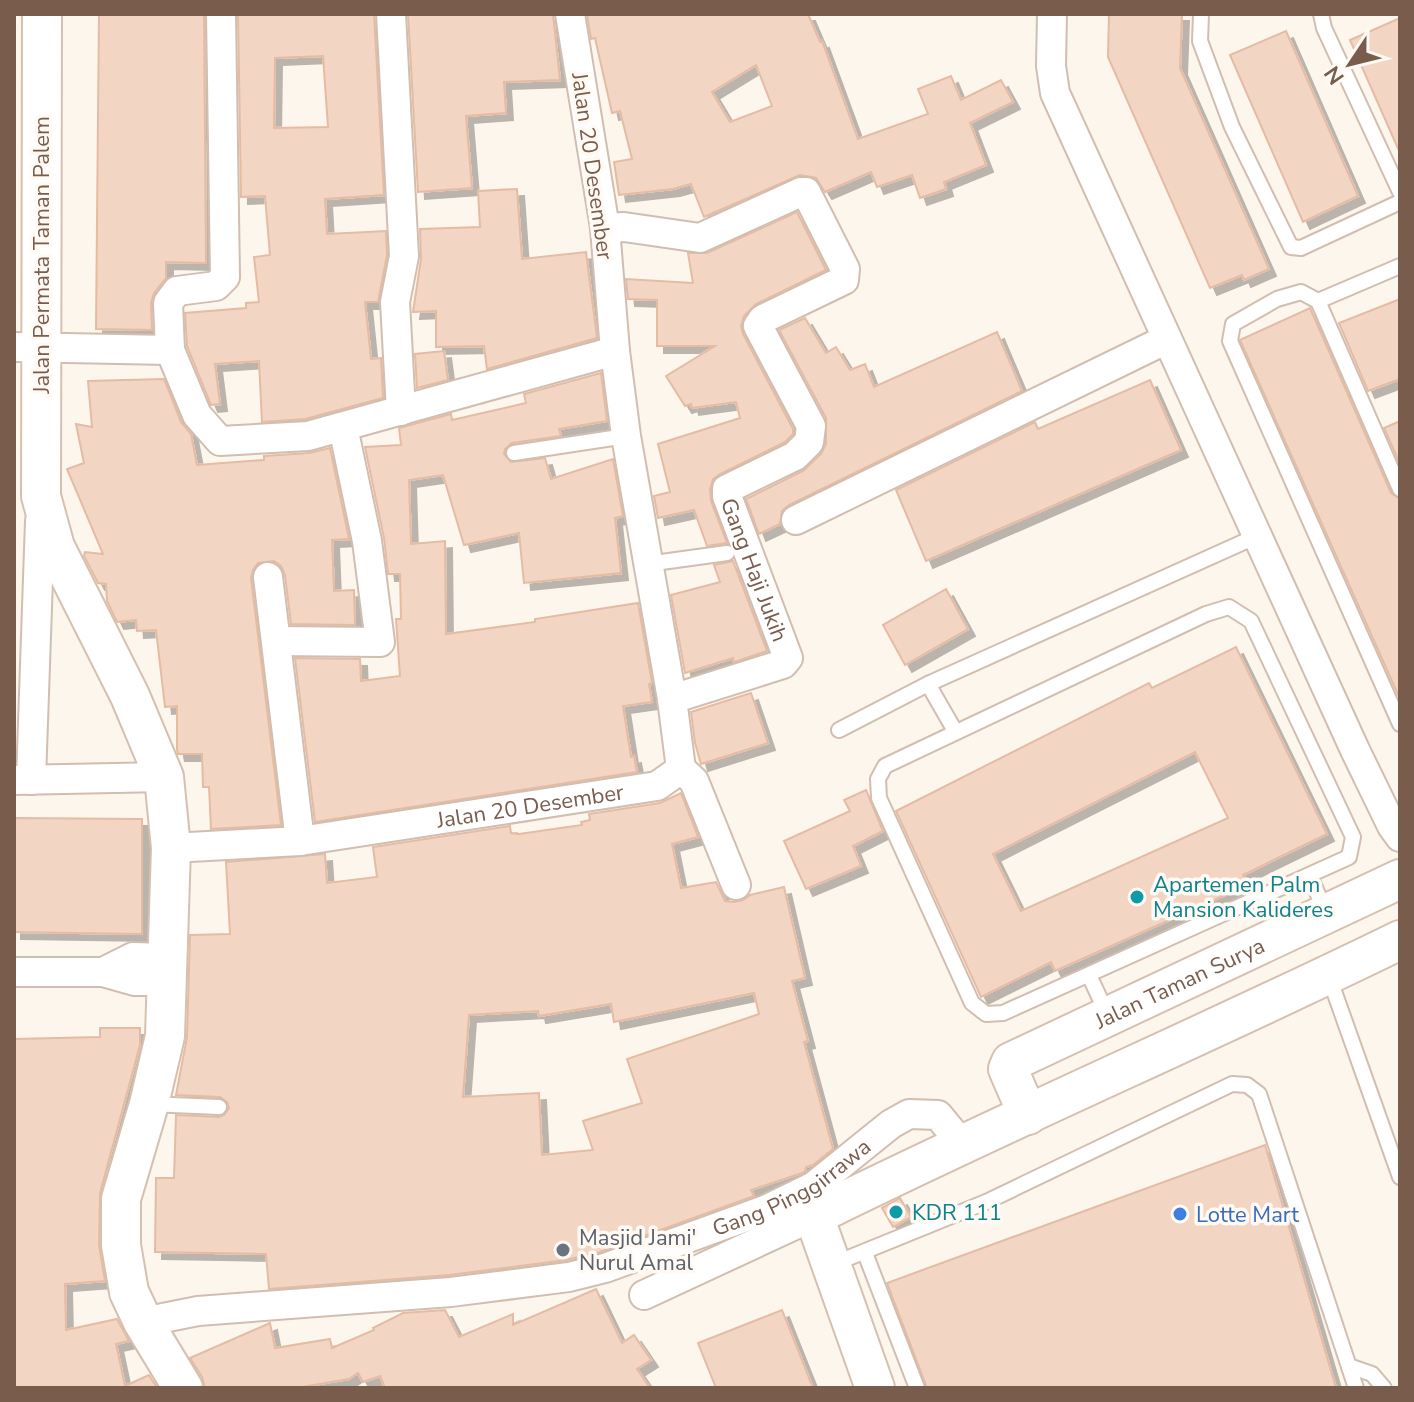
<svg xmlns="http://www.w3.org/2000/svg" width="1414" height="1402" font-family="'Nunito Sans',sans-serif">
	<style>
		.building { fill: #f3d5c3; stroke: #e6bba3; stroke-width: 2; fill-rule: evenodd; filter: url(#shadow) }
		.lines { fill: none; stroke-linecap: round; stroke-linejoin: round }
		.lane-casing { stroke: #d1beb0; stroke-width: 18 }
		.street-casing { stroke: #d1beb0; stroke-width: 32 }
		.secondary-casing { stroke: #d6c0b0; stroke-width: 42 }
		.lane { stroke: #fff; stroke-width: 14 }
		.street { stroke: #fff; stroke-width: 28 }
		.secondary { stroke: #fff; stroke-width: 38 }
		.culture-dot { fill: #0f9aa8; stroke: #fffaf3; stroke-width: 3 }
		.shop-dot { fill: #3f7fe0; stroke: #fffaf3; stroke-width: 3 }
		.worship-dot { fill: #6b7280; stroke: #fffaf3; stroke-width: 3 }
		.labels { text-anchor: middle; stroke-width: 7; stroke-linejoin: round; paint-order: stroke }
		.street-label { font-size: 22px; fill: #7a5c4d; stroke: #fffaf3 }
		.culture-label { font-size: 22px; fill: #0d838f; stroke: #fffaf3; text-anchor: start }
		.shop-label { font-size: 22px; fill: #366cbe; stroke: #fffaf3; text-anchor: start }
		.worship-label { font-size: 22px; fill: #5b616d; stroke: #fffaf3; text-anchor: start }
	</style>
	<defs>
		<filter id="shadow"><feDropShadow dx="7" dy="7" stdDeviation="0" flood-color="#0004"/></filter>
	</defs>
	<rect width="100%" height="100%" fill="#fdf6ec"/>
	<g class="building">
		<polygon points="99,14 204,14 206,263 166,262 166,278 154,293 151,303 152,330 96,329"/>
		<path d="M238,14H374L384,195L325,199L327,234L386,231L387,255L378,302H365L371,359L381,358L383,398L305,419L262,422L259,361L215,364L220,404L211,405L187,346L185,313L246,308V303L259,302L254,257L270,255L265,196L241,197ZM323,56L328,127L274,128L275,58Z"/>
		<polygon points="408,14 553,14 560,80 504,82 506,113 466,116 472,188 418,192"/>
		<path d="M587,14H808L820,42L822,41L858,139L928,114L918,89L951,76L961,100L1001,80L1013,102L970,123L986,165L944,182L946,189L920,198L912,175L877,187L871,172L825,192L816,178L800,175L704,217L691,184L673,189L619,195L614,162L632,159L620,111L612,113L595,38L591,39ZM756,65L772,106L730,122L712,92Z"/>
		<polygon points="1109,14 1182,14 1180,68 1269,269 1244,280 1242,275 1210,288 1108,57"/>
		<polygon points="1400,18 1400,153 1350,40"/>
		<polygon points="1286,31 1358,196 1303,222 1230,55"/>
		<polygon points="517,189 522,259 586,252 597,338 487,369 484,346 436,347 436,311 413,312 421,259 420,229 480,227 478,191"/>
		<polygon points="797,212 826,270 756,304 744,316 741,326 743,334 793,429 793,434 785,442 720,474 713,479 710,489 711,501 727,543 707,546 694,510 658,518 654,496 670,492 658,444 740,418 736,402 692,408 691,404 685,406 666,376 715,346 657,346 657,300 628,299 626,279 693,283 688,253 707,253"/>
		<polygon points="1400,299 1400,379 1368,391 1339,323"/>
		<polygon points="1310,308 1391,493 1400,499 1400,699 1240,340"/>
		<polygon points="805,318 826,353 836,347 850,370 865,364 874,387 997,332 1022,391 789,505 782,511 780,524 759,534 746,499 803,471 821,454 826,444 826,418 779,330"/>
		<polygon points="444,351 448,380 417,388 415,354"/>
		<polygon points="601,373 607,421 559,429 561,436 512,443 505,449 504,454 511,462 545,458 551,479 613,459 623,516 615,518 621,573 524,583 519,533 464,545 443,475 409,480 411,544 445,541 446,634 535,622 535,619 638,603 652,683 649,684 652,702 623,706 631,757 634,756 637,772 315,822 295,658 360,659 361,681 400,676 396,619 401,619 400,574 388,574 384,538 365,447 401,445 399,428 451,414 452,420 526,403 524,394"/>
		<polygon points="164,379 181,422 191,434 197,465 264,460 264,456 309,453 330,448 349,539 332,540 334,591 354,590 355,625 291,624 285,575 281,566 274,561 258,563 253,570 251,578 281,825 211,829 209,787 203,787 202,754 178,754 177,750 177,706 165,707 156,630 137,631 136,620 117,622 107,601 106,584 98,583 84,556 85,552 103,554 67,469 84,463 76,424 92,427 88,381"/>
		<polygon points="1150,380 1181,450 926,561 896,490 1035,422 1038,429"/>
		<polygon points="1400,421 1400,464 1384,428"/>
		<polygon points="733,561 767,651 734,662 733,658 685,673 671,595 720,582 714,565"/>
		<polygon points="946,589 968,629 905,665 883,625"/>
		<path d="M1236,647L1327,834L1243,875L1248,885L1055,971L1051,962L981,997L896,811L1149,683L1152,688ZM1195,752L1228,818L1021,911L993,854Z"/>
		<polygon points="751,693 768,743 701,764 695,743 691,712"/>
		<polygon points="866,790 883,831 853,846 861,866 806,889 784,841 850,811 844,800"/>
		<path d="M681,793L698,837L672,844L681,888L716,882L725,901L734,902L743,900L750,895L784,887L805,978L792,981L808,1041L804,1042L833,1149L813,1165L806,1167L805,1172L751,1190L754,1196L600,1252L566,1260L449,1275L269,1289L266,1254L155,1252L156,1178H174L176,1115L219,1117L224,1115L229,1108L227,1102L220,1097L176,1095L187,1037L190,935L230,934L226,862L325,854L327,883L377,877L373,847L510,826L511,833L519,834L582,825L581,822L590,820L589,814L660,803ZM754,993L759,1014L627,1059L642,1103L583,1121L593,1150L542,1155L539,1093L463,1097L469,1015L538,1011L539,1016L611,1004L614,1022Z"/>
		<polygon points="14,818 142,819 142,934 14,932"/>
		<polygon points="100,1028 140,1028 140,1045 100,1193 99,1245 105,1281 65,1284 66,1330 117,1319 129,1341 116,1344 125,1386 149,1375 157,1388 14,1388 14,1039 100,1037"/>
		<polygon points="1265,1145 1336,1388 927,1388 887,1283"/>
		<polygon points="900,1198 911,1217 893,1227 882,1208"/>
		<polygon points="596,1289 622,1343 634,1335 651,1360 637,1369 650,1388 385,1388 380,1376 363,1382 358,1373 349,1379 296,1388 205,1388 202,1377 190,1358 270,1323 275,1348 330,1339 332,1348 374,1330 373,1328 403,1313 445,1310 459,1337 513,1314 513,1325"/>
		<polygon points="782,1310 813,1388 716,1388 698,1343"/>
	</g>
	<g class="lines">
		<g class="lane-casing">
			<g id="lane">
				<polyline points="1201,14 1200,41 1232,127 1291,247 1301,248 1400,202"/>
				<polyline points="1321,14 1324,28 1400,192"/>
				<polyline points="1400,266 1318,301 1301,292 1277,299 1233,324 1230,341 1400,724"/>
				<polyline points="1318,301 1400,489"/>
				<polyline points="514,453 626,436"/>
				<polyline points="647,564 727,553"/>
				<polygon points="1229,607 1251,621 1353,837 1349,857 1003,1013 986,1014 972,1003 879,798 878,779 885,766 1206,614"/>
				<polyline points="928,684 955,731"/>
				<polyline points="839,730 928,684 1257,536"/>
				<polyline points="1310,876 1325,911"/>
				<polyline points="1089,975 1108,1016"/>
				<polyline points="1329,977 1400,1177"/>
				<polyline points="149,1104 219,1107"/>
				<polyline points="865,1253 917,1388"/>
				<polyline points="831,1265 986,1202 1232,1084 1247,1085 1259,1094 1356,1388"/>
				<polyline points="1349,1366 1372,1374 1384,1388"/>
			</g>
		</g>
		<g class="street-casing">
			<g id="street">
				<polyline points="221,14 225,277 216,286 177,291 168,303 170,350 197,415 220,441 308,436 615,351"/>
				<polyline points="391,14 404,256 395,302 401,411"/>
				<polyline points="1052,14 1051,66 1055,93 1355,750 1392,826 1400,837"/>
				<path id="s1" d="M605,228L624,227L700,238L801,192H806L845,269L844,280L763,319L758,326L811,426L809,442L795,456L727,489V496L788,658L783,664L672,699"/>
				<polyline points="14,347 170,350"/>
				<polyline points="796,520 1167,339"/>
				<polyline points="268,577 300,841"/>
				<polyline points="276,641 380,642 367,541 343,427"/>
				<polyline points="681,769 694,781 736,885"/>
				<polyline points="14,780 164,777"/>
				<polyline points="31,780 40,521"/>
				<path id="s2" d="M171,848L300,841L657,786L681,769L672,699L626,436L615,351L605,228L570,14"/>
				<polyline points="14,972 103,972 135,981 166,981"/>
				<polyline points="103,972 133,957 167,958"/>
				<polyline points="644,1295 814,1216"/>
				<path id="s3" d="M143,1322L198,1311L451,1292L569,1277L605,1268L765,1210L814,1186L891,1124L909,1114L938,1115L961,1143"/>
			</g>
		</g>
		<g class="secondary-casing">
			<g id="secondary">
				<polyline points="42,14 41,496 55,547 130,696 164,777 171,848 165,1036 149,1104 121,1199 121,1245 129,1292 143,1322 183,1388"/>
				<path id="s4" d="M1028,1115L1008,1069L1011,1062L1400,879"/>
				<path d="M875,1388L814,1216C1007,1120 1206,1035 1400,940"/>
			</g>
		</g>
		<use href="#lane" class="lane"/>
		<use href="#street" class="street"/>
		<use href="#secondary" class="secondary"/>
	</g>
	<g class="culture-dot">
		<circle cx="1137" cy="897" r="8"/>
		<circle cx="896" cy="1212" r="8"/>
	</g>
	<circle class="shop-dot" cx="1180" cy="1214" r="8"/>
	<circle class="worship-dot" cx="563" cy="1250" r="8"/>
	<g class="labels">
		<g class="street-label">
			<text transform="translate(593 166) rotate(82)" y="8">Jalan 20 Desember</text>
			<text transform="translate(41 255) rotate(-90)" y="8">Jalan Permata Taman Palem</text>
			<text dy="8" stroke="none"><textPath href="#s1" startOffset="718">Gang Haji Jukih</textPath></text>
			<text dy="8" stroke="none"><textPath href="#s2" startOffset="362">Jalan 20 Desember</textPath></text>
			<text dy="8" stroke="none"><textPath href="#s4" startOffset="244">Jalan Taman Surya</textPath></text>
			<text dy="8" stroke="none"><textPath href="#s3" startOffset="670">Gang Pinggirrawa</textPath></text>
		</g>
		<g class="culture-label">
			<text x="1153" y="892">Apartemen Palm<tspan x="1153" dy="25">Mansion Kalideres</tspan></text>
			<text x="912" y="1220">KDR 111</text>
		</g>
		<g class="shop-label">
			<text x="1196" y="1222">Lotte Mart</text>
		</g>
		<g class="worship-label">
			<text x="579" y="1245">Masjid Jami'<tspan x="579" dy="25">Nurul Amal</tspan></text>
		</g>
	</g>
	<rect width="1414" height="1402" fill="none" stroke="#7a5c4d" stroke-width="32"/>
	<g transform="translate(1350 64) rotate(235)" stroke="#fffaf3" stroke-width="6" paint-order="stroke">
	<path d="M0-6L14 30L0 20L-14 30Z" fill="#7a5c4d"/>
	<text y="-12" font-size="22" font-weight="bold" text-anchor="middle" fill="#7a5c4d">N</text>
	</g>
</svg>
